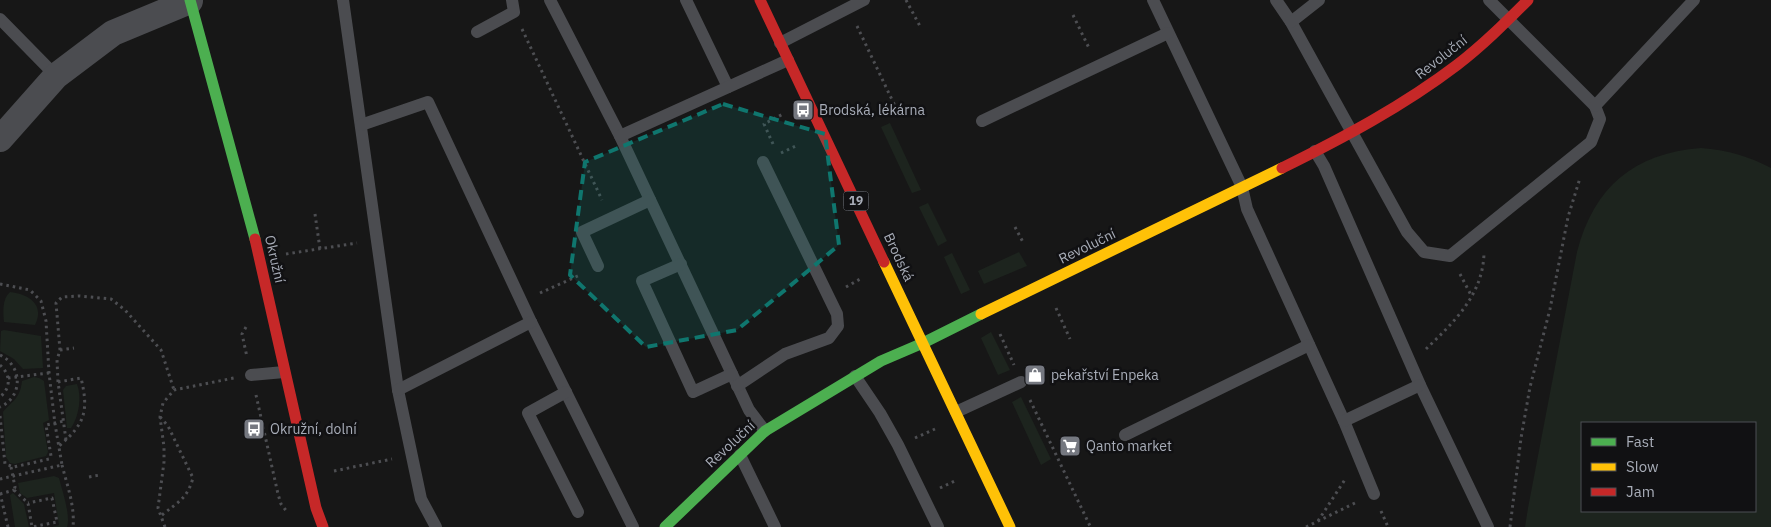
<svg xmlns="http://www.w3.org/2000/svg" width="1771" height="527" font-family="'IBM Plex Sans',sans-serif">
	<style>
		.green { fill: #1d241e; fill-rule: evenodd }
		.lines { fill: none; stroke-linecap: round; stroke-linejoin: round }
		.path { stroke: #4d4e52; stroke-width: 3; stroke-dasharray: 2.5 4; stroke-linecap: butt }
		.lane { stroke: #4b4c50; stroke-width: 12 }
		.street { stroke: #4b4c50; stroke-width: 26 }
		.fast { stroke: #4caf50; stroke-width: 11 }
		.slow { stroke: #ffc107; stroke-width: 11 }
		.jam { stroke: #c62828; stroke-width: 11 }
		.marked { fill: #0f766e; fill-opacity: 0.2; stroke: #0f766e; stroke-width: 4; stroke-dasharray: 10 6; stroke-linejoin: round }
		.labels { text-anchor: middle; stroke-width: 5; stroke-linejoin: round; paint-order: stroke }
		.shield { fill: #111113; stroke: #7b7e86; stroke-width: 1 }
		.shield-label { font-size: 12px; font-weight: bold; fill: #a8adb8 }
		.street-label { font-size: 14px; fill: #a8adb8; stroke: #111113 }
		.poi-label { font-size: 14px; fill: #a8adb8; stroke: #111113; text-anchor: start }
	</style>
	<rect width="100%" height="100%" fill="#171717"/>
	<g class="green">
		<polygon points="890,123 921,190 912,193 881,127"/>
		<path d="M1701,148C1727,150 1748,156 1771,168V527H1525L1528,508L1577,252C1594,187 1634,153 1701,148ZM1582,423H1755V511H1582Z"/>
		<polygon points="928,203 947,241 938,246 919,207"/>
		<polygon points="1019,252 1027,266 984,284 978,271"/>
		<polygon points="952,253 970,290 961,294 944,257"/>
		<path d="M10,292C29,294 45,305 35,325L4,322C3,312 2,299 10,292Z"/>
		<polygon points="4,330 41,336 43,368 23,369 14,359 0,351 1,331"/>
		<polygon points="991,332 1010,370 998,375 981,338"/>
		<path d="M34,377L39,378L44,381L49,420L43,423L48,452L46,456L15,464L10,463L6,457L3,412C13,400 20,399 22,381Z"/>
		<path d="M77,384C82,397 79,416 71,428H67L63,390L66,386Z"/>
		<polygon points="1021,397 1051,459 1041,465 1012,402"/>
		<path d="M54,476L59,478C62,490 71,516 67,527H52L59,525L54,493L27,498L20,493L18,483Z"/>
		<polygon points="13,493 24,504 29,527 15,527 10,495"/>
	</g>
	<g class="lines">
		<g class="path">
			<polyline points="906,0 921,28"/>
			<polyline points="1073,15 1089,48"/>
			<polyline points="857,26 894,104 892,112"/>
			<polyline points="522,29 602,200"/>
			<polyline points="773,144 764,124 783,114"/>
			<polyline points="781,153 798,145"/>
			<polyline points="315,214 320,249"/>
			<polyline points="1015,227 1024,244"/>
			<polyline points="286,254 357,243"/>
			<polyline points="1460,274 1472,297"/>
			<polyline points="0,284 30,290 41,301 46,321 49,373 55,424 62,465 0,479"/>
			<polyline points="846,287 862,278"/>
			<polyline points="540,293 580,275"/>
			<polyline points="1056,308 1070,339"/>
			<polyline points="246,327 242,334 247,357"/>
			<polyline points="1000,334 1014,365"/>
			<path d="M1426,349C1454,322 1483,295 1484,253"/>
			<polyline points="60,350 74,348"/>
			<path d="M0,355C23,366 23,397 0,407"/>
			<path d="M0,365C11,375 11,388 0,397"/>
			<polyline points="8,378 49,373"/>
			<path d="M58,382L81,378C89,411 85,424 59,446"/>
			<polyline points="256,395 278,494 281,504 288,513"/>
			<polyline points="1030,400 1090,526 1089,527"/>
			<polyline points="0,416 5,464 14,467 49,459 51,456 46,425 64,421"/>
			<path d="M160,417L168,426L193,478C187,499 178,502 162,515"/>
			<polyline points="915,438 935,429"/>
			<polyline points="66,440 58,382 57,360 60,350 56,303 62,297 80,296 111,299 125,310 161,350 174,390"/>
			<path d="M62,465C67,485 75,506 73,527"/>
			<polyline points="11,467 15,487 14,490"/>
			<polyline points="334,471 392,459"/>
			<polyline points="89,477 100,475"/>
			<polyline points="940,488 957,480"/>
			<polyline points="14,490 28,503 32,527 57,522 52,498 28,503"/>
			<polyline points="0,493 8,527"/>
			<polyline points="0,494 14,490"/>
			<polyline points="1381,511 1388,527"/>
			<polyline points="1318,521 1346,478"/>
			<polyline points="165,527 158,508 164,462 164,447 160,417 163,403 174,390 234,378"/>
			<polyline points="1306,527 1357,502"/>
			<polyline points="1510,527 1521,438 1530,387 1550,309 1568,217 1580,178"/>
		</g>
		<g class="lane">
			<polyline points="343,0 398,390 421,499 436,527"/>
			<polyline points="550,0 620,136 749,410 765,431"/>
			<polyline points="686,0 728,87"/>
			<polyline points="1153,0 1242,187 1247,209 1344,421 1374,494"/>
			<polyline points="1276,0 1291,22 1407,232 1424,252 1450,256 1591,142 1600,119 1595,106 1489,0"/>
			<polyline points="0,19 56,76"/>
			<polyline points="1291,22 1319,0"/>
			<polyline points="477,32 514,12 512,0"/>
			<polyline points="780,43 864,0"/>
			<polyline points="1595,106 1694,0"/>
			<polyline points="982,121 1168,33"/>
			<polyline points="361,125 428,102 531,322 633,527"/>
			<polyline points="620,136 788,60"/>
			<polyline points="1315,151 1324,166 1420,385 1488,527"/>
			<polyline points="681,264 642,281 693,392 732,374"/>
			<polyline points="598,266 582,232 650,200"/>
			<polyline points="251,375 284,372"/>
			<polyline points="855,376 880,413 898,445 938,527"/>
			<polyline points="737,386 785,354 829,338 838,326 837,314 763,162"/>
			<polyline points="398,390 531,322"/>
			<polyline points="566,392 528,413 578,512"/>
			<polyline points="956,412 1021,382"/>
			<polyline points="1344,421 1420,385"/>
			<polyline points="1125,435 1309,345"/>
			<polyline points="740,455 775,527"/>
		</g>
		<polyline class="street" points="0,139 56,76 113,33 190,1"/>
		<g class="fast">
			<polyline points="190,0 255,239"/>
			<polyline points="665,527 765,431 881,361 923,343 981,314"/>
		</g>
		<g class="slow">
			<polyline points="884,262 1010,527"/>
			<polyline points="981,314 1282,168"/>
		</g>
		<g class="jam">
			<polyline points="760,0 884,262"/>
			<path d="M1282,168C1343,138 1403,106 1457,65C1483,45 1505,23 1528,0"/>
			<polyline points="255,239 316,508 323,527"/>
		</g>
	</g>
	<path class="marked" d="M723,104L825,134L839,245L737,330L646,347L570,275L585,162Z"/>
	<defs>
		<g id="bus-square" transform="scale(1.125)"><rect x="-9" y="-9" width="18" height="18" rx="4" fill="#757880" stroke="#111113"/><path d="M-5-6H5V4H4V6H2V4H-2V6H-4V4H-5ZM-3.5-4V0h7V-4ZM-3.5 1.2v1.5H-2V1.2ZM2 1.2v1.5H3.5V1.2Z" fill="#fff"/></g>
		<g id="shop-square" transform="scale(1.125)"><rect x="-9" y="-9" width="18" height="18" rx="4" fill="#757880" stroke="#111113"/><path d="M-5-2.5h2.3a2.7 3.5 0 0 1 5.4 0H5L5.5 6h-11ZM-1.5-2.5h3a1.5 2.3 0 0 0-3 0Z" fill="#fff"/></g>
		<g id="supermarket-square" transform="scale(1.125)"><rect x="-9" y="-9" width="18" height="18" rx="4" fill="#757880" stroke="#111113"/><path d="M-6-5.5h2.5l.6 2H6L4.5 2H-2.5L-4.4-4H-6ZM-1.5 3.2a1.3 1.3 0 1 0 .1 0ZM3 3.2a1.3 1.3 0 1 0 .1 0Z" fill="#fff"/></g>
	</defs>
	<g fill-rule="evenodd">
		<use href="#bus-square" x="803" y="110"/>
		<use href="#shop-square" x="1035" y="375"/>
		<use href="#bus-square" x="254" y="429"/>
		<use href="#supermarket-square" x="1070" y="446"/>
	</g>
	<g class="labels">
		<rect class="shield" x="843.5" y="191.5" width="25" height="19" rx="4"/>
		<g class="shield-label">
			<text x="856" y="205">19</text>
		</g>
		<g class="street-label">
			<text transform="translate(1441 57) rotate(-38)" y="5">Revoluční</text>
			<text transform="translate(1087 246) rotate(-26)" y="5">Revoluční</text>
			<text transform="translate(899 257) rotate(65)" y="5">Brodská</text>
			<text transform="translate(275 259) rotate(77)" y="5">Okružní</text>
			<text transform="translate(730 444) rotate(-43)" y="5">Revoluční</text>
		</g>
		<g class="poi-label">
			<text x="819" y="115">Brodská, lékárna</text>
			<text x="1051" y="380">pekařství Enpeka</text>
			<text x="270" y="434">Okružní, dolní</text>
			<text x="1086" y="451">Qanto market</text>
		</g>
	</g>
	<rect x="1581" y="422" width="175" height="90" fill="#111113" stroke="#4d4f55"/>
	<rect x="1591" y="438" width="25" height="8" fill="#4caf50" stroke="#4d4f55"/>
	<text x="1626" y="447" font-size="15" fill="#a8adb8">Fast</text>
	<rect x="1591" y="463" width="25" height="8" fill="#ffc107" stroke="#4d4f55"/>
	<text x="1626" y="472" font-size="15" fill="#a8adb8">Slow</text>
	<rect x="1591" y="488" width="25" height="8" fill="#c62828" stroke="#4d4f55"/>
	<text x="1626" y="497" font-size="15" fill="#a8adb8">Jam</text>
</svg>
